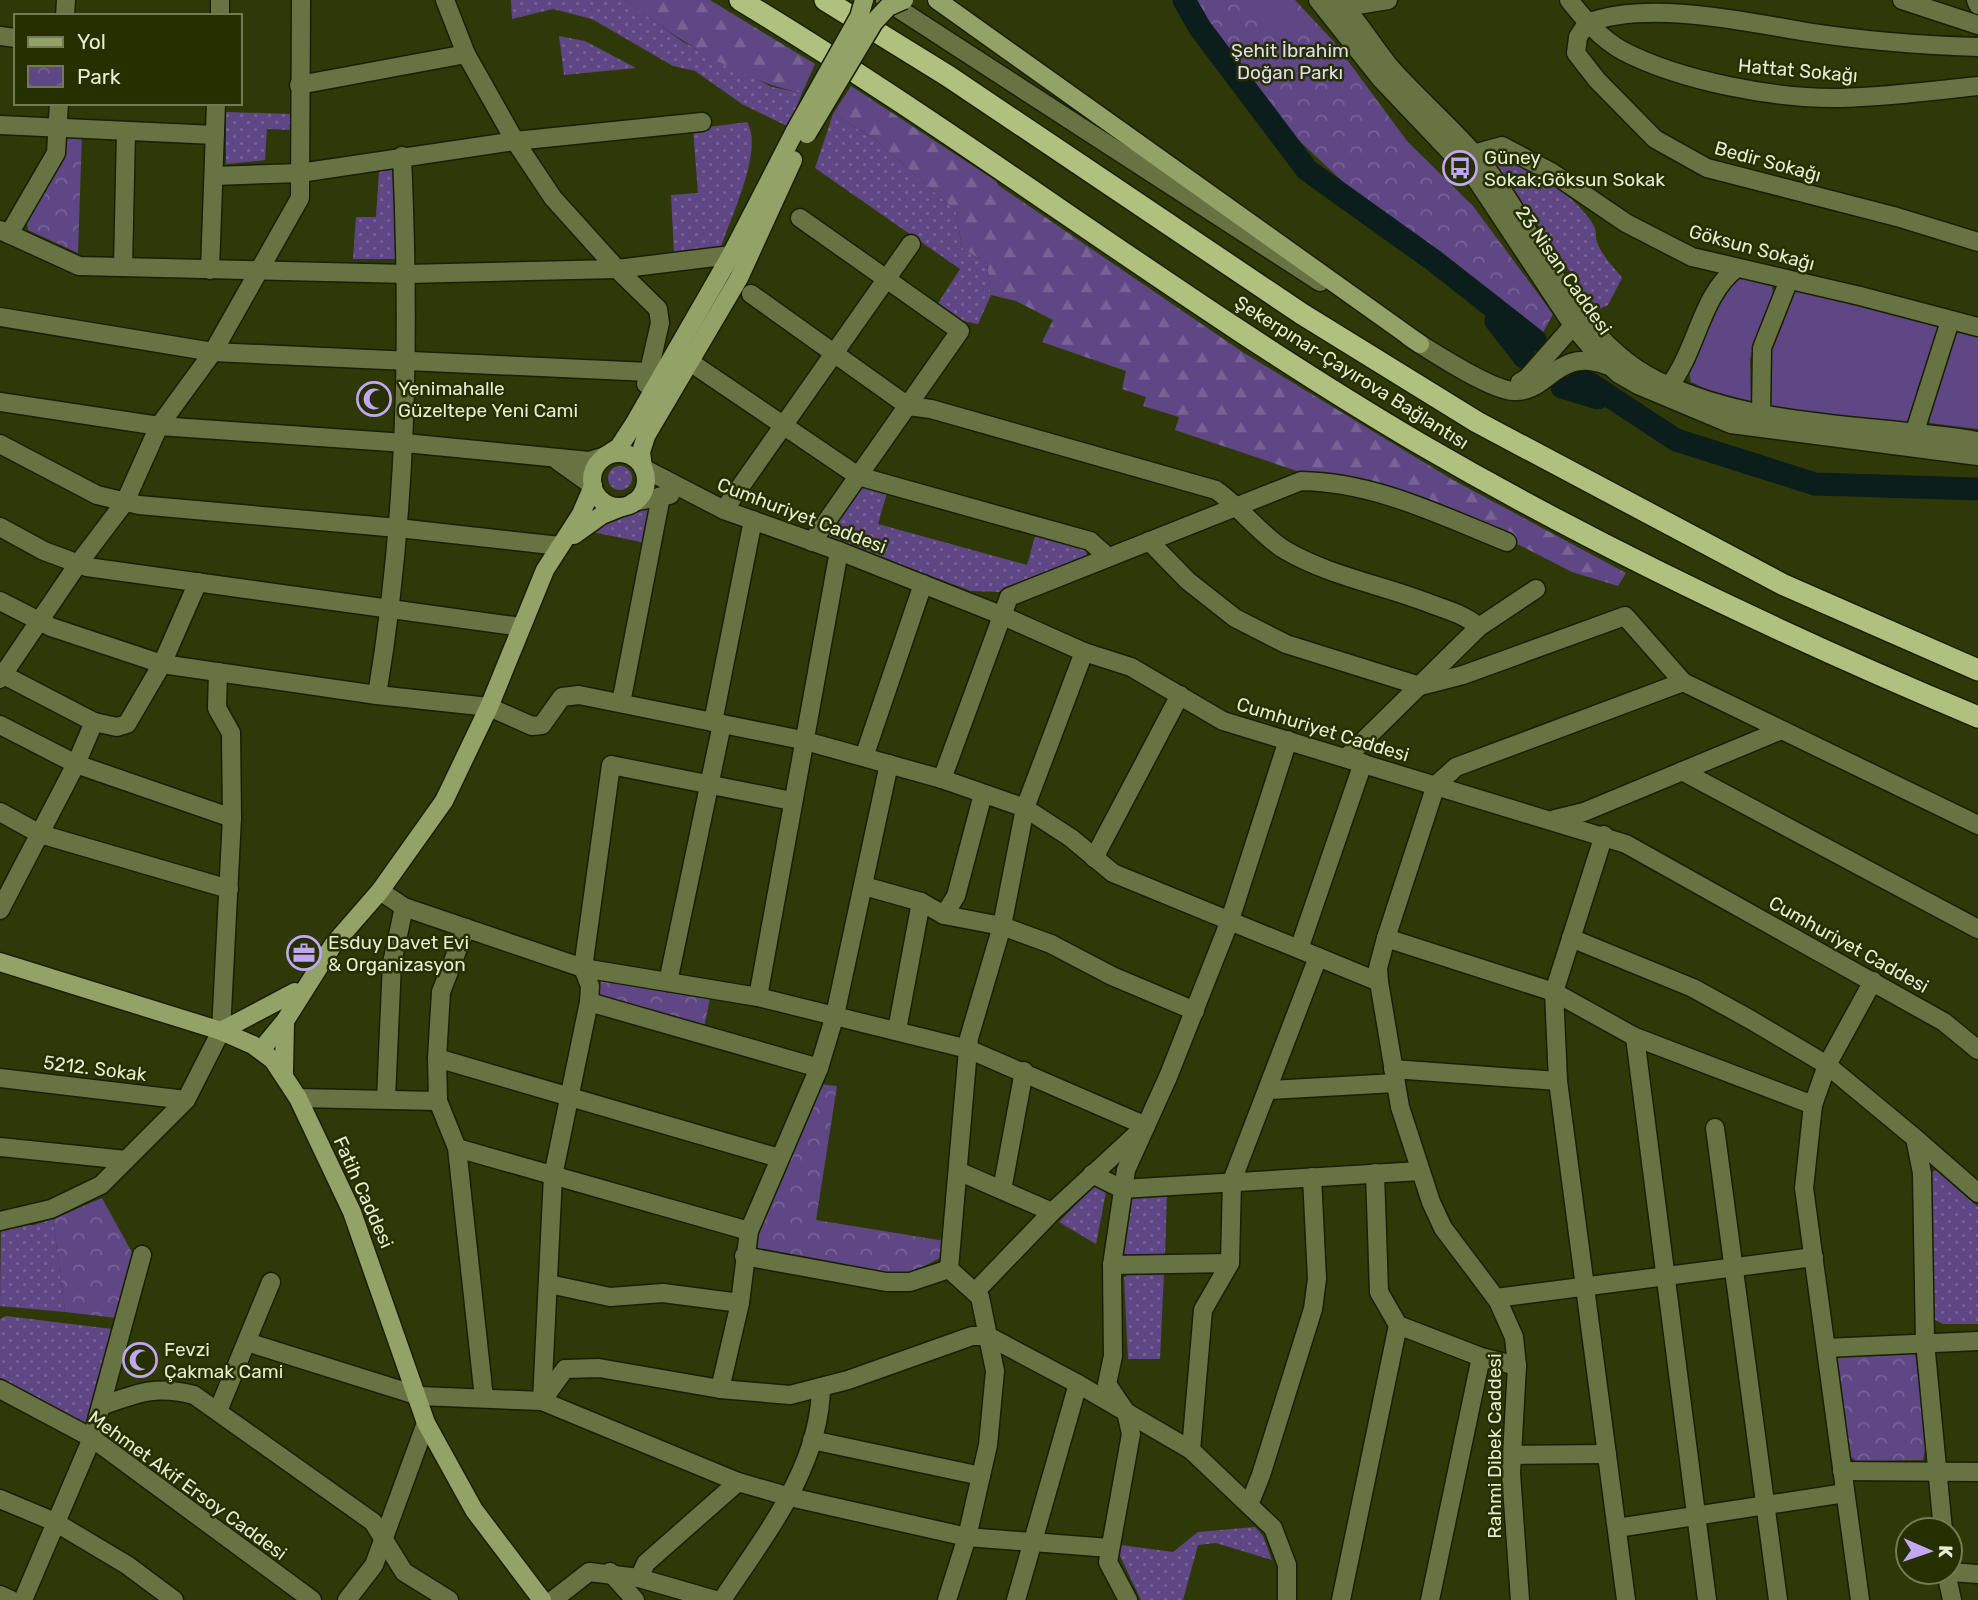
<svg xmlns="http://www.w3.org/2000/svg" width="1978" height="1600" font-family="Rubik,sans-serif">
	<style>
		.grass { fill: url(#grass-dots) }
		.forest { fill: url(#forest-firs) }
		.park { fill: url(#park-crowns) }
		.garden { fill: #5f4785 }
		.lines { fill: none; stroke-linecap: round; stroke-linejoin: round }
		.river { stroke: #0c1e1b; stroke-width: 23 }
		.minor-casing { stroke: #181f00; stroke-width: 21 }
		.major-casing { stroke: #181f00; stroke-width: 21 }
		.highway-casing { stroke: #181f00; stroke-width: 24 }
		.minor { stroke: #677343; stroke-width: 18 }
		.major { stroke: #93a267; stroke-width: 18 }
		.highway { stroke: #b0c17f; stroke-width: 21 }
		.major-bridge-casing { stroke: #181f00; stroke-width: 21; stroke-linecap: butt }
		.major-bridge { stroke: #93a267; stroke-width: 18 }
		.labels { text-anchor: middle; stroke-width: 5; stroke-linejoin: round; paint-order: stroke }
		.park-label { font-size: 19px; fill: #e1daf0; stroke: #262f00 }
		.street-label { font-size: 19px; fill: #e4ecd2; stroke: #262f00 }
		.poi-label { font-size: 19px; fill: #e4ecd2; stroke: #262f00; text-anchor: start }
	</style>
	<defs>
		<pattern id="grass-dots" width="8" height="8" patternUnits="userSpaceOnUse" patternTransform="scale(1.75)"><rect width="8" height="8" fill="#5f4785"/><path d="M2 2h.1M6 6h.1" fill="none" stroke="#766295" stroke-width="1.8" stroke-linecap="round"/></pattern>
		<pattern id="forest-firs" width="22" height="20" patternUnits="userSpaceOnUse" patternTransform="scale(1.75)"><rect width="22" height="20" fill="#5f4785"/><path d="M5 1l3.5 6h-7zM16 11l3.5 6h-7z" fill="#766295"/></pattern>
		<pattern id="park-crowns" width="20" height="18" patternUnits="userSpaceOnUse" patternTransform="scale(1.75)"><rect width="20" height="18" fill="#5f4785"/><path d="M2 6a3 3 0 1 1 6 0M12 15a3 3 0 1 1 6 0" fill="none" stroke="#766295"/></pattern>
	</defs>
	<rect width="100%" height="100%" fill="#2f3908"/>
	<g class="grass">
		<polygon points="511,0 625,0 683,42 772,87 802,93 789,127 742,104 695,71 673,66 592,19 553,9 512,19"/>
		<polygon points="559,36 585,41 636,68 564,75"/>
		<polygon points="226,112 292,114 292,130 267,129 265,160 226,164"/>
		<polygon points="833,114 876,140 956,211 962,248 987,264 991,295 978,324 957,320 935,308 960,269 815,168"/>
		<path d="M747,122C764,150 731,217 721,247L674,254L671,195L698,193L693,129Z"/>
		<path d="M1499,153C1527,161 1580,200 1594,226C1597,231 1595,237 1597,242C1601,255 1615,268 1622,278L1608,305L1595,311L1551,242L1494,168L1490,161Z"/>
		<polygon points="392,168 398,259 353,259 356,217 376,217 379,170"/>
		<circle cx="620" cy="478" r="12"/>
		<polygon points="861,484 887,493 878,524 1027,565 1036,533 1084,545 1088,559 1000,592 971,591 829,538 827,531"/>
		<polygon points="653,505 646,543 592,532 638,506"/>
		<polygon points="1936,1170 1978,1207 1978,1324 1943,1324 1933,1319 1930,1173"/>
		<polygon points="1094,1186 1106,1192 1096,1244 1059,1222"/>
		<polygon points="1167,1193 1165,1256 1127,1257 1124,1253 1132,1199 1139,1194"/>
		<polygon points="53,1219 65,1312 0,1306 1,1226 34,1225"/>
		<polygon points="1130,1272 1164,1272 1160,1359 1128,1359 1124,1278"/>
		<polygon points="6,1316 112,1329 88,1426 0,1378 0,1319"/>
		<polygon points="1255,1527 1263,1536 1272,1560 1216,1543 1198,1545 1183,1600 1141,1600 1120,1556 1121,1545 1173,1552 1198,1532"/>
	</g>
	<g class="forest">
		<path d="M625,0H710L815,64L802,93C736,80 678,39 625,0Z"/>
		<polygon points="851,86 996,181 998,185 1244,353 1453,480 1626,573 1618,586 1572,572 1429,499 1337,474 1297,471 1175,430 1179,417 1143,406 1146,397 1122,389 1126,371 1042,342 1053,320 1016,301 991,295 987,264 962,248 956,211 876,140 833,114"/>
	</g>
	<g class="park">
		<polygon points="1190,0 1295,0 1334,42 1407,141 1473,206 1553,314 1541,336 1464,274 1374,211 1289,131 1227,58"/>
		<polygon points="67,133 82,133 78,253 28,230 26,215 63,155"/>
		<polygon points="601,981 710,998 704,1028 599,994"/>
		<polygon points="819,1084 837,1086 816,1220 945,1241 944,1256 905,1276 752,1250 756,1231"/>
		<polygon points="102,1198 135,1258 117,1318 65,1312 53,1219"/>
		<polygon points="1915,1353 1927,1439 1923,1460 1856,1461 1849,1455 1836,1355"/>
	</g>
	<g class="garden">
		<polygon points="1249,0 1280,0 1300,20 1277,42 1242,7"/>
		<polygon points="1735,276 1772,286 1773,294 1750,359 1751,402 1740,405 1691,382 1689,371 1727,283"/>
		<polygon points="1796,290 1943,325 1910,425 1770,411 1767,344 1789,295"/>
		<polygon points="1964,330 1978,333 1978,429 1930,423 1927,416 1954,331"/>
	</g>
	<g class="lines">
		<g class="river">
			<polyline points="1184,0 1200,28 1307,170 1433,260 1535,340"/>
			<polyline points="1496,321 1524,357"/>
			<polyline points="1580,377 1676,440 1815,484 1978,489"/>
			<polyline points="1562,387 1598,398"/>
		</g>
		<g class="minor-casing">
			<g id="minor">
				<polyline points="445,0 466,54 515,141 553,198 617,269 658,309 660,323 646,384"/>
				<polyline points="885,0 1320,282"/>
				<polyline points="1318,0 1380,78 1476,179 1574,327 1595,352 1619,374 1638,385 1731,424 1978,456"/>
				<path d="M1338,0C1358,20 1372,45 1390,67C1419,100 1454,129 1482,163C1539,233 1571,338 1656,380C1756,429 1870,423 1978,441"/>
				<path d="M1569,0C1584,19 1601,39 1623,51C1681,81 1775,99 1840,98C1886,97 1932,91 1978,86"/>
				<polyline points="1902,0 1978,25"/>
				<polyline points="1976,0 1978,5"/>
				<polyline points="1345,7 1388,0"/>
				<polyline points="65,16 66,0"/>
				<polyline points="220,16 220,0"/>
				<polyline points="1587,23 1578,37 1576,53 1597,80 1655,139 1707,168 1897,217 1978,242"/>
				<path d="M1587,23C1647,0 1742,21 1807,32C1864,41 1921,45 1978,47"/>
				<polyline points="0,36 16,38"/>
				<polyline points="299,85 466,54"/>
				<polyline points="0,125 215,135"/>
				<polyline points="1466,156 1502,146 1551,172 1626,223 1692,257 1860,296 1978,327"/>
				<polyline points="214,176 300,173 515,141 702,122"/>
				<polyline points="800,218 960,331 812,542"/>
				<polyline points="0,230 79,266 407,274 617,269 731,255"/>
				<polyline points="9,234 56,153 59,103"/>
				<polyline points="123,267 126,132"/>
				<polyline points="210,270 216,103"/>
				<path d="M751,294L908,406L931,409L1216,490C1240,507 1263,537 1285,550C1329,576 1383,585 1431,604C1448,610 1465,615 1479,627"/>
				<polyline points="0,317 213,352 649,372"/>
				<path d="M1409,337C1431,351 1490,390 1514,391C1548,393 1556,347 1606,365"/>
				<polyline points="690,362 858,476 1090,541 1108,557"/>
				<polyline points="1520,382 1527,378 1579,319"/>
				<path d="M1669,386C1697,351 1701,294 1737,268"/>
				<polyline points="0,402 159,426 405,443 589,461 605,456"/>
				<polyline points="1761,415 1762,348 1789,280"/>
				<polyline points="1915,431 1950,321"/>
				<polyline points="0,444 97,495 139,505 398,528 560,546"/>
				<polyline points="558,461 593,486"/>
				<polyline points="643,468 724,510 839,551 1001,615 1084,652 1131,667 1223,721 1626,844 1944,1022 1978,1050"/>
				<polyline points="633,502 670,495"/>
				<polyline points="724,510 911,244"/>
				<polyline points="0,527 44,551 87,567 521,627"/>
				<polyline points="1149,541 1188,581 1235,618 1286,644 1420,686 1463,675 1625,616 1683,682 1978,825"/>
				<polyline points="0,601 51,627 162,664 377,695 489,707 532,726 542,725 562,697 579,695 802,740 942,779 1025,808 1071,838 1113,873 1379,982"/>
				<polyline points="0,673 94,722"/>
				<polyline points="0,679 78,564 125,502 159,426 213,352 300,198 301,0"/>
				<path d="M377,695C407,516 410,337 402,156"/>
				<polyline points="621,703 661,496"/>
				<polyline points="713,722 753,520"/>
				<polyline points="0,725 76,764 232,818"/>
				<polyline points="864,757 923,584"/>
				<polyline points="1346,758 1479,627 1536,589"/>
				<polyline points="1682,771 1978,929"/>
				<path d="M942,779L1009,597L1301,481C1374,482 1440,515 1507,542"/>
				<polyline points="792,801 611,765 583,968 590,986 589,1002 553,1176 542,1401 738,1482 790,1497 967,1537 1110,1548"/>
				<polyline points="0,812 40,834 229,889"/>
				<polyline points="1555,819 1584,812 1779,731"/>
				<polyline points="1604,835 1554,992 1558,1081 1626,1600"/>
				<polyline points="1094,858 1180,695"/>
				<polyline points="864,886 921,902 944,915 1002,926 1051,944 1112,976 1195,1011"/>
				<polyline points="380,891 404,907 583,968 758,997 968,1049 1146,1126"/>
				<polyline points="0,910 76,764 94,722 117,727 127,724 162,664 198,582"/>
				<polyline points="944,915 956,896 983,794"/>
				<polyline points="466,928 441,992 437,1058 438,1101 457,1148 484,1398"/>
				<polyline points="1386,938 1554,992 1635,1037 1813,1105"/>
				<polyline points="1571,938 1693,988 1751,1020 1827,1065 1915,1138 1922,1173 1925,1342 1943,1530"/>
				<polyline points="1299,949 1363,763"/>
				<polyline points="668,982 722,724"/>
				<polyline points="758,997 839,551"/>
				<polyline points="589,1002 819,1068"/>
				<polyline points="897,1030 921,902"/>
				<polyline points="1635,1037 1707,1600"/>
				<polyline points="437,1058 779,1158"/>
				<polyline points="1393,1069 1558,1081"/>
				<polyline points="0,1078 186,1100"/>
				<polyline points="1270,1090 1395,1083"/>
				<polyline points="298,1098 438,1101"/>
				<polyline points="386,1099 392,963 404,907"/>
				<polyline points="1715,1128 1778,1600"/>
				<polyline points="1915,1138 1978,1193"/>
				<polyline points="0,1147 126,1160"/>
				<polyline points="457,1148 749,1231"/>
				<polyline points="958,1171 1052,1212"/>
				<polyline points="1375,1173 1379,1292 1398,1325 1481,1357 1517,1366"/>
				<polyline points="1092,1174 1122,1189 1420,1171"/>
				<polyline points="1002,1190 1024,1071"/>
				<polyline points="0,1221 51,1209 101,1185 186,1100 221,1031 232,818 231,733 217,708 218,672"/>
				<polyline points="744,1256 886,1282 910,1282 949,1269 980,1297 995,1371 988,1445 967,1537 947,1600"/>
				<polyline points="1112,1265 1230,1263"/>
				<polyline points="949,1269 969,1038 1002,926 1025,808 1084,652"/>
				<polyline points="549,1284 610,1297 663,1293 740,1303"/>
				<polyline points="975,1292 1052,1212 1141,1130"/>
				<polyline points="1496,1298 1814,1257"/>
				<polyline points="247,1342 419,1396 542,1401 565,1369 599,1368 720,1389 790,1395 848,1380 972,1336 988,1336 1078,1384 1191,1450 1273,1528 1287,1565 1287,1600"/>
				<polyline points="1826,1348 1978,1341"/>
				<polyline points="0,1389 92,1438 312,1600"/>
				<polyline points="720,1389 740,1303 749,1231 819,1068 835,1015 889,764"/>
				<path d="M101,1406C138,1393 155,1385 194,1395L373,1522L404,1572L449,1600"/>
				<polyline points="218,1411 271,1282"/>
				<polyline points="812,1440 981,1476"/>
				<polyline points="1191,1450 1203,1310 1230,1263 1232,1181 1318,957"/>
				<polyline points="1512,1455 1607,1454"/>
				<polyline points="1842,1471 1978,1472"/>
				<polyline points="0,1499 55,1522 127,1565 174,1600"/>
				<polyline points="1249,1505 1261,1475 1313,1309 1317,1279 1312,1177"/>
				<polyline points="1617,1528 1845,1493"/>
				<polyline points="610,1572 635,1600"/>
				<polyline points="1946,1572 1952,1600"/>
				<polyline points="1950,1572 1978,1574"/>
				<polyline points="639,1578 646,1563 738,1482"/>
				<polyline points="0,1595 11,1600"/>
				<polyline points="23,1600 92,1438 142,1255"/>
				<polyline points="347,1600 374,1565 426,1423"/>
				<polyline points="553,1600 589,1572 639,1578 715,1600"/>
				<path d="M722,1600C765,1535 820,1467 821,1387"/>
				<polyline points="1016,1600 1078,1384"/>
				<polyline points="1128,1600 1108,1562 1131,1434 1126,1412 1107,1384 1113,1356 1112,1265 1126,1170 1168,1077 1229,923 1288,740"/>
				<polyline points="1341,1600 1398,1325"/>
				<polyline points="1430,1600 1481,1357"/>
				<polyline points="1520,1600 1511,1473 1517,1366 1514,1337 1498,1301 1443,1228 1431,1202 1400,1107 1379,982 1378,968 1386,938 1436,785 1456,767 1683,682"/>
				<polyline points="1860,1600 1804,1188 1813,1105 1827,1065 1873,981"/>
			</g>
		</g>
		<g class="major-casing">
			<g id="major">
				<polyline points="937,0 1420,344"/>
				<circle cx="619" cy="480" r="27"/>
				<polyline points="605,456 619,447 634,424 731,255 795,131"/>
				<polyline points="643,468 641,452 646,436 739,278 793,160"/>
				<polyline points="574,535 602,515 622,507"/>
				<polyline points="0,962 221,1031 253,1045 273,1060 298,1098 352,1212 426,1423 474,1510 542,1600"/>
				<polyline points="221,1031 295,992"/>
				<polyline points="261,1050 285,1021 333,945 380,891 444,801 489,707 545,570 581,514 593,486"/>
				<polyline points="284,1073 285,1021"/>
			</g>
		</g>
		<g class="highway-casing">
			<g id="highway">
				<path d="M740,0C972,140 1187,307 1422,445C1601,549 1787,637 1978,717"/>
				<polyline points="825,0 948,76 1302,314 1477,422 1782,584 1978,670"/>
			</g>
		</g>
		<use href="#minor" class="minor"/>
		<use href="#major" class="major"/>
		<use href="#highway" class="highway"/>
		<g class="major-bridge-casing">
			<g id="major-bridge">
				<polyline points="795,131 859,17 864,0"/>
				<polyline points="807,134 874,22 888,7 904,0"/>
			</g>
		</g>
		<use href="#major-bridge" class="major-bridge"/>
	</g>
	<defs>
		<g id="bus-ring" transform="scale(1.75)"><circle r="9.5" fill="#262f00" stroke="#c2a7f2" stroke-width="1.5"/><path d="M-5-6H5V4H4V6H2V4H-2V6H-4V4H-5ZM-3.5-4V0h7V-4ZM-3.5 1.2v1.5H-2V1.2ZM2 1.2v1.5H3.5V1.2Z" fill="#c2a7f2"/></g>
		<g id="mosque-ring" transform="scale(1.75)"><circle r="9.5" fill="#262f00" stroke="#c2a7f2" stroke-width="1.5"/><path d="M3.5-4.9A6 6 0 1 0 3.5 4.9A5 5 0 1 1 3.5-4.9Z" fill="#c2a7f2"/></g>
		<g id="office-ring" transform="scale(1.75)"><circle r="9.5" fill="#262f00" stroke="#c2a7f2" stroke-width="1.5"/><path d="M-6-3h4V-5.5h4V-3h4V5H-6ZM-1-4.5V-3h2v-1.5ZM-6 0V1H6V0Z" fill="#c2a7f2"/></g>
	</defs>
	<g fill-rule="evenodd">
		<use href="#bus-ring" x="1460" y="168"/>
		<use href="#mosque-ring" x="374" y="399"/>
		<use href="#office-ring" x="304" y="953"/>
		<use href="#mosque-ring" x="140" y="1360"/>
	</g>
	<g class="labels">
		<g class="park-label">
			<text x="1290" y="57">Şehit İbrahim<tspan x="1290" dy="22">Doğan Parkı</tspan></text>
		</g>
		<g class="street-label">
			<text transform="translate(1798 70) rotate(5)" y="7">Hattat Sokağı</text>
			<text transform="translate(1768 161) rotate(15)" y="7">Bedir Sokağı</text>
			<text transform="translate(1752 247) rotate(15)" y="7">Göksun Sokağı</text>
			<text transform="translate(1564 270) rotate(55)" y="7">23 Nisan Caddesi</text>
			<text transform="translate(1352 372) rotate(32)" y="7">Şekerpınar-Çayırova Bağlantısı</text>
			<text transform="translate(802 515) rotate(21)" y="7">Cumhuriyet Caddesi</text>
			<text transform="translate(1323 729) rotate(17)" y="7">Cumhuriyet Caddesi</text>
			<text transform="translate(1849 944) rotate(29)" y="7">Cumhuriyet Caddesi</text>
			<text transform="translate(95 1068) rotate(7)" y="7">5212. Sokak</text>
			<text transform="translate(364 1192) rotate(66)" y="7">Fatih Caddesi</text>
			<text transform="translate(1494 1446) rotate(-90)" y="7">Rahmi Dibek Caddesi</text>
			<text transform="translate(188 1485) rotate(36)" y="7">Mehmet Akif Ersoy Caddesi</text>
		</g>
		<g class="poi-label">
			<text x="1484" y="164">Güney<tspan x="1484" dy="22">Sokak;Göksun Sokak</tspan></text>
			<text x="398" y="395">Yenimahalle<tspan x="398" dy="22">Güzeltepe Yeni Cami</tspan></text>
			<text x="328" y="949">Esduy Davet Evi<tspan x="328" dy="22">&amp; Organizasyon</tspan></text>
			<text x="164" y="1356">Fevzi<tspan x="164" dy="22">Çakmak Cami</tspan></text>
		</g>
	</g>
	<rect x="14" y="14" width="228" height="91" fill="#262f00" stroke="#727b54" stroke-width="2"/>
	<rect x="28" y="37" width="35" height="10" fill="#93a267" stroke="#727b54" stroke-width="2"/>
	<text x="77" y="49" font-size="21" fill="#e4ecd2">Yol</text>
	<rect x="28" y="66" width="35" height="21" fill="url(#park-crowns)" stroke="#727b54" stroke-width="2"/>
	<text x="77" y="84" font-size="21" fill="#e4ecd2">Park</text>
	<g transform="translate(1929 1551) rotate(92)"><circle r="33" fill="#262f00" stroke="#727b54" stroke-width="2"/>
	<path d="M0-5L12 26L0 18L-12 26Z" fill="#c2a7f2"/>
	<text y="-10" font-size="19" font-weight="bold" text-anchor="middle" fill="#e4ecd2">K</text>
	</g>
</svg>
